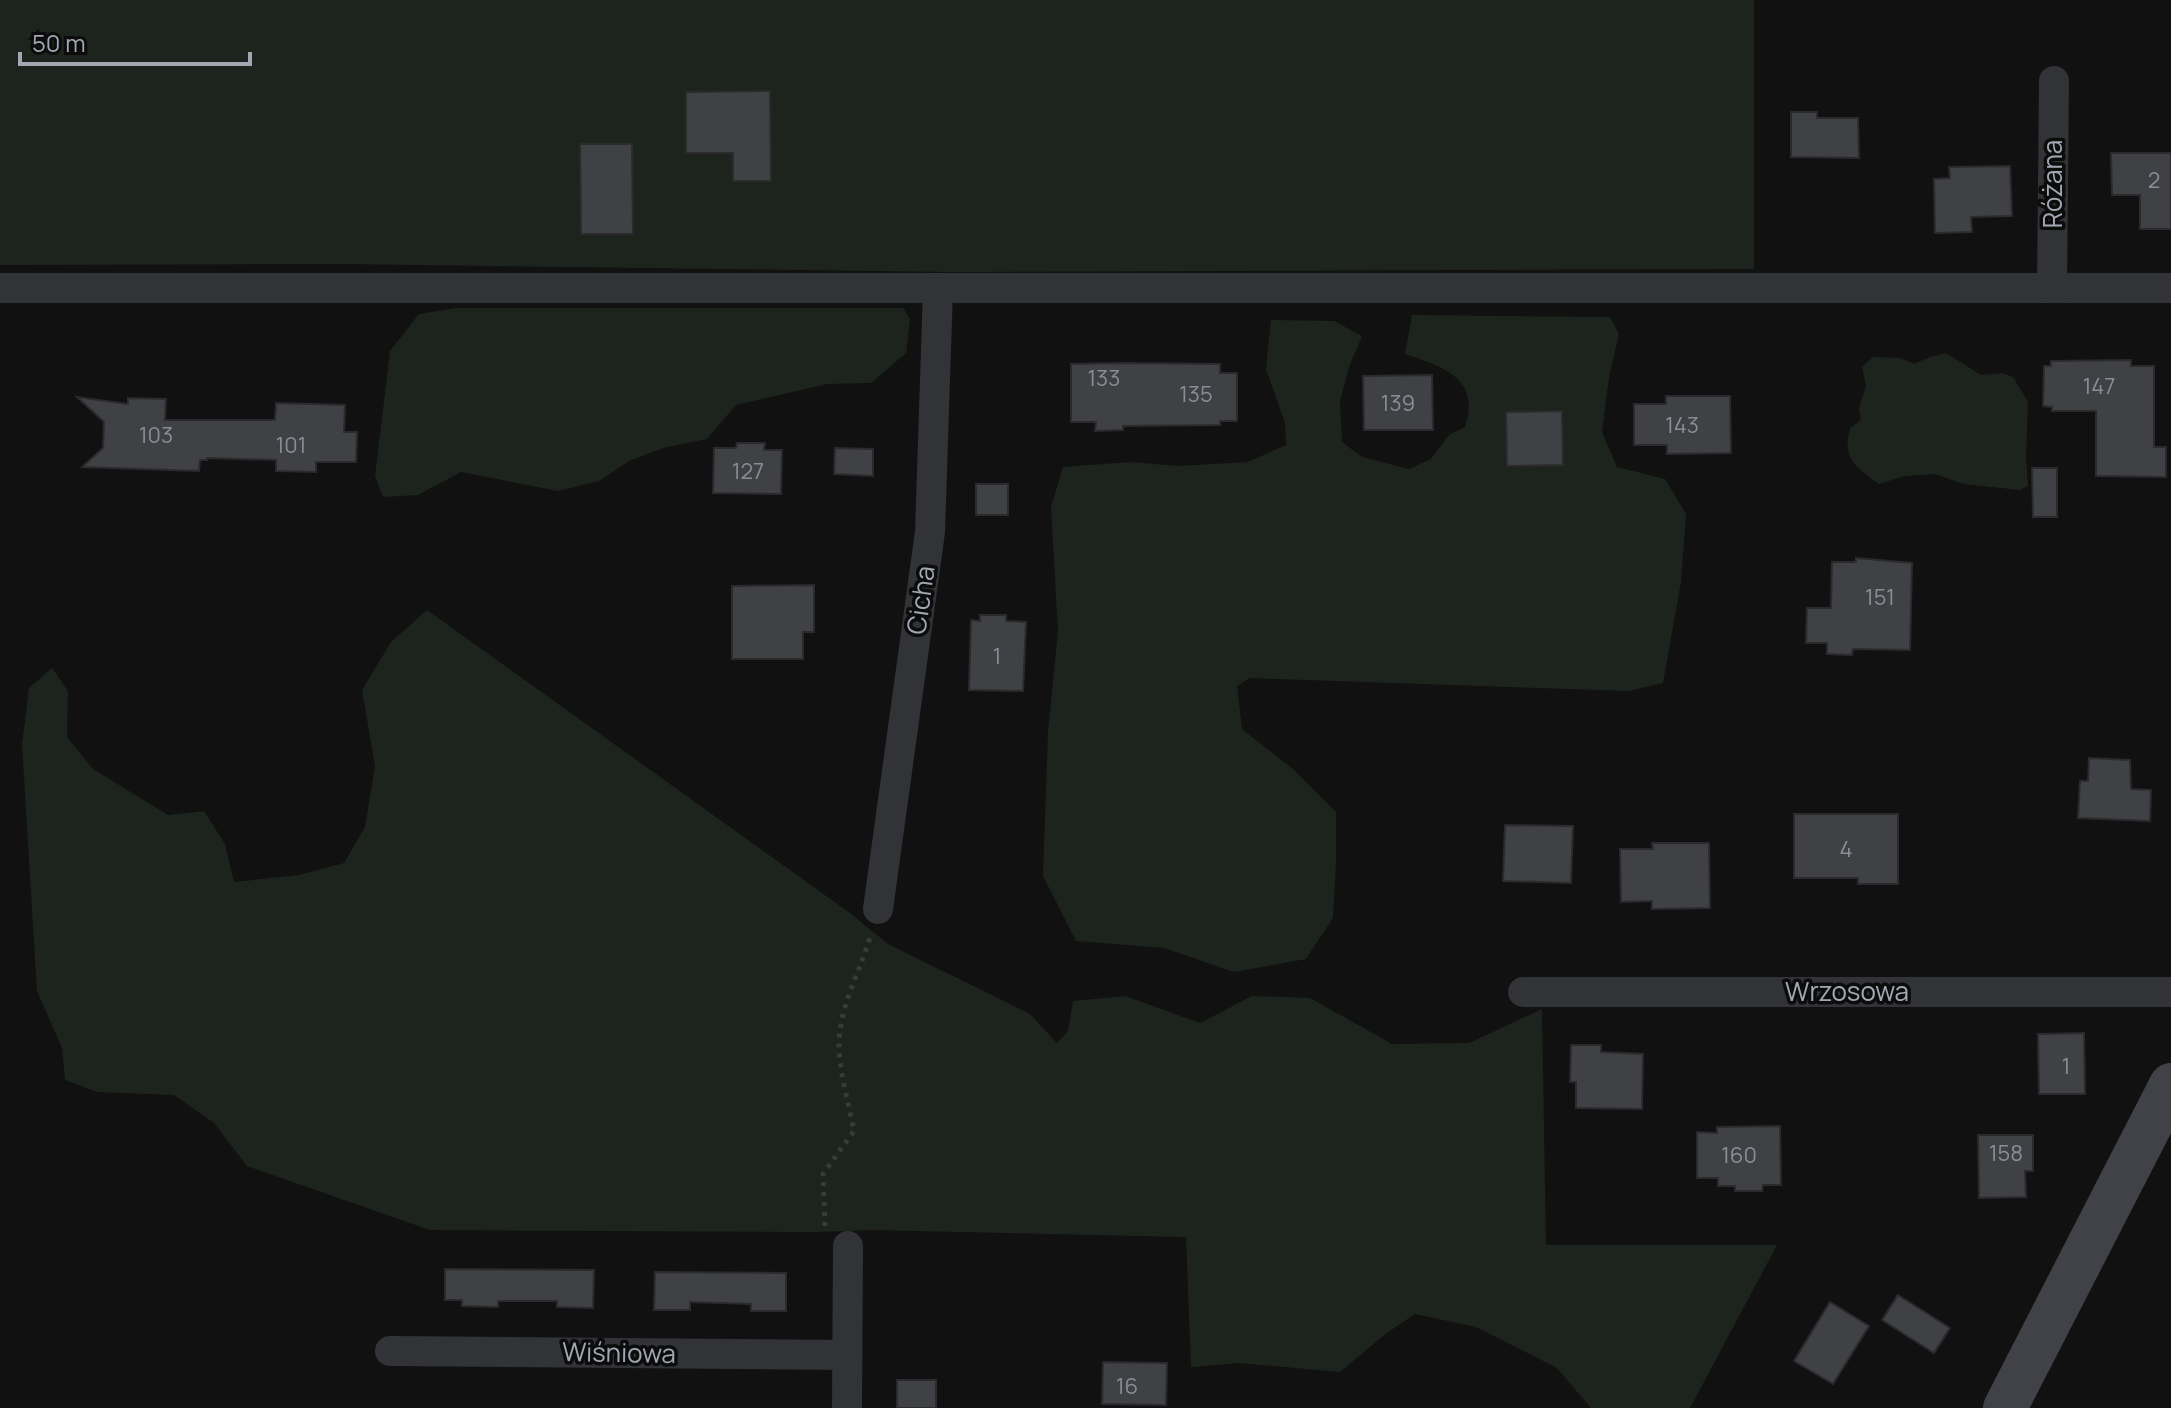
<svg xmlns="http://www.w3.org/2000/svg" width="2171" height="1408" font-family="Manrope,sans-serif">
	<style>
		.green { fill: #1d241d }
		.building { fill: #404145; stroke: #2b2b2e; stroke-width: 2 }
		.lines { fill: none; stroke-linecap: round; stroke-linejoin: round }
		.path { stroke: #383a3e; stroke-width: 5; stroke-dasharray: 4 6; stroke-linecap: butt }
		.street { stroke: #323337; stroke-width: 30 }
		.secondary { stroke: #404247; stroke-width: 44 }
		.labels { text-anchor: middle; stroke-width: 7; stroke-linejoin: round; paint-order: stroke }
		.number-label { font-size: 22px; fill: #8a8e97 }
		.street-label { font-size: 26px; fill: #a2a8b2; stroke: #0c0c0d }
	</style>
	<rect width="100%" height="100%" fill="#111112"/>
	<g class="green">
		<polygon points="0,0 1754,0 1754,269 952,272 344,264 0,265"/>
		<polygon points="456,308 903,308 910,319 906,353 871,383 827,384 736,405 707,439 663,448 629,461 599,481 558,491 461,472 418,495 383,497 375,476 390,351 419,314"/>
		<path d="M1412,315L1610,317L1619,334L1609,377L1602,432L1617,467L1665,479L1686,514L1681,582L1663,683L1628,691L1250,678L1237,686L1242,729L1294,770L1336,812V861L1333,918L1306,959L1234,972L1164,948L1076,941L1043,876L1048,732L1058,631L1051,507L1063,467L1130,462L1178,466L1248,462L1286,445L1285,423L1266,369L1271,320L1334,321L1362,336L1349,367L1340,401L1342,442L1362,457L1409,469L1431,459L1449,435L1465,427C1481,378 1443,367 1405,354Z"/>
		<path d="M1946,353L1981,375L2002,373L2013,377L2028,402L2026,458L2028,486L2020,490L1964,484L1935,474L1905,476L1879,484C1855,466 1842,459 1850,428L1861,420L1859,408L1866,386L1862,367L1873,357L1900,358L1914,364L1930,357Z"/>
		<polygon points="427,610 850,913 888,944 1030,1014 1057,1043 1068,1031 1073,1001 1125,996 1200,1023 1252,996 1310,998 1392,1044 1469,1043 1542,1009 1546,1245 1777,1245 1690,1408 1591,1408 1557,1368 1476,1327 1415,1314 1384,1335 1340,1372 1239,1363 1191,1367 1186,1237 871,1230 818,1232 430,1230 247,1166 214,1123 174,1095 97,1092 65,1080 62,1048 37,991 22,745 29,688 52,668 68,691 67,737 93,769 168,815 204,811 225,844 234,882 299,875 344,863 365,827 375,766 362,690 391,642"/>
	</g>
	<g class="building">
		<polygon points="770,91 771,181 733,181 733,153 686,153 686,92"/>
		<polygon points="1791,112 1817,112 1817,118 1858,118 1859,158 1791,157"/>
		<polygon points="580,144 632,144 633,234 581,234"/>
		<polygon points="2111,153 2171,153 2171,229 2140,229 2140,195 2112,195"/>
		<polygon points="2010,166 2012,216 1971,217 1972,232 1935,233 1934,179 1950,178 1949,167"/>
		<polygon points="2131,360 2131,366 2154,366 2154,447 2166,447 2166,477 2096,476 2096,411 2052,411 2052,407 2043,406 2044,366 2051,366 2051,361"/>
		<polygon points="1123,363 1220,364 1220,373 1237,373 1237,421 1220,421 1220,425 1123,426 1123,430 1095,431 1096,422 1071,422 1071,364"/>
		<polygon points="1432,375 1433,430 1364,430 1363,376"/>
		<polygon points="1666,396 1730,396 1731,453 1667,454 1667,445 1634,445 1634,404 1666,404"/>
		<polygon points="77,397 128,404 128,398 166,399 165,420 275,420 276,403 345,405 344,432 357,432 356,462 316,462 316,472 276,471 276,460 207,458 207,460 200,460 199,471 82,467 103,448 104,422"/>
		<polygon points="1562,411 1563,465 1507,466 1506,412"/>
		<polygon points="737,443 765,443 764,450 782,450 781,494 713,493 714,448 736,448"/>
		<polygon points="835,448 873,449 873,476 834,474"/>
		<polygon points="2032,468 2057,468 2057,517 2033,517"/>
		<rect x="976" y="484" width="32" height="31"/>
		<polygon points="1856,558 1912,563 1910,650 1853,649 1852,655 1827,654 1827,643 1806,643 1807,608 1831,608 1832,562 1856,562"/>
		<polygon points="814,585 814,632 803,632 803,659 732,659 732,586"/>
		<polygon points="980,615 1006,615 1006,621 1026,622 1023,691 969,690 971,620 980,621"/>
		<polygon points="2089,758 2130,760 2131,789 2151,790 2150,821 2078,818 2080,781 2088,781"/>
		<polygon points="1794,814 1898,814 1898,884 1858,884 1858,878 1794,878"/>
		<polygon points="1505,825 1573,826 1571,883 1503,881"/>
		<polygon points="1652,843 1709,843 1710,908 1652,909 1652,901 1621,902 1620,849 1653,849"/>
		<polygon points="2084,1033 2085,1094 2039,1094 2038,1034"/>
		<polygon points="1571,1045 1601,1045 1601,1052 1643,1054 1642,1109 1576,1108 1576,1082 1570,1082"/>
		<polygon points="1780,1126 1781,1185 1763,1185 1762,1191 1735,1191 1735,1186 1718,1186 1718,1178 1697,1178 1697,1132 1717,1133 1717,1127"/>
		<polygon points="1978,1135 2033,1135 2033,1171 2025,1171 2026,1197 1979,1198"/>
		<polygon points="445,1269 594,1270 593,1308 557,1307 557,1301 498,1301 498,1307 462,1306 462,1300 445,1300"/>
		<polygon points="655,1272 786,1273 786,1311 751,1311 751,1304 690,1302 690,1310 654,1310"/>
		<polygon points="1898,1295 1950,1328 1934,1353 1882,1320"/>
		<polygon points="1830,1302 1869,1326 1833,1384 1794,1361"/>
		<polygon points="1103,1362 1167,1363 1166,1405 1102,1404"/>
		<rect x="897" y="1380" width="39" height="28"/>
	</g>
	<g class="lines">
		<path class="path" d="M825,1226L823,1174L854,1131C849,1105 839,1071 839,1045C839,1007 860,972 870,937"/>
		<g class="street">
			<polyline points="0,288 2171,288"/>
			<polyline points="2052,288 2054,81"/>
			<polyline points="878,909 930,532 938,289"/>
			<polyline points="1523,992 2171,992"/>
			<polyline points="390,1351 847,1355"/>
			<polyline points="847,1408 848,1246"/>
		</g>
		<polyline class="secondary" points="2005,1408 2171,1085"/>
	</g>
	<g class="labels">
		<g class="number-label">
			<text x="2154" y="188">2</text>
			<text x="1104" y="386">133</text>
			<text x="2099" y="394">147</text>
			<text x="1196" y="402">135</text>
			<text x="1398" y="411">139</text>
			<text x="1682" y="433">143</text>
			<text x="156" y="443">103</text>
			<text x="291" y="453">101</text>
			<text x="748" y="479">127</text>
			<text x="1880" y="605">151</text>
			<text x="997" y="664">1</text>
			<text x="1846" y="857">4</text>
			<text x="2066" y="1074">1</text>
			<text x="2006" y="1161">158</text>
			<text x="1739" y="1163">160</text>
			<text x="1127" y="1394">16</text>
		</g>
		<g class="street-label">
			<text transform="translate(2053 184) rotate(-90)" y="9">Różana</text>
			<text transform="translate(921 600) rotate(-82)" y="9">Cicha</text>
			<text x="1847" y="1001">Wrzosowa</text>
			<text transform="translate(619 1353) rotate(1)" y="9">Wiśniowa</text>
		</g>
	</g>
	<path d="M20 52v12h230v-12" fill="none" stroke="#a2a8b2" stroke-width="4"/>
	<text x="32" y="52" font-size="24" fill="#a2a8b2" stroke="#0c0c0d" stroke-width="6" paint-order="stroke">50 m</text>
</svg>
